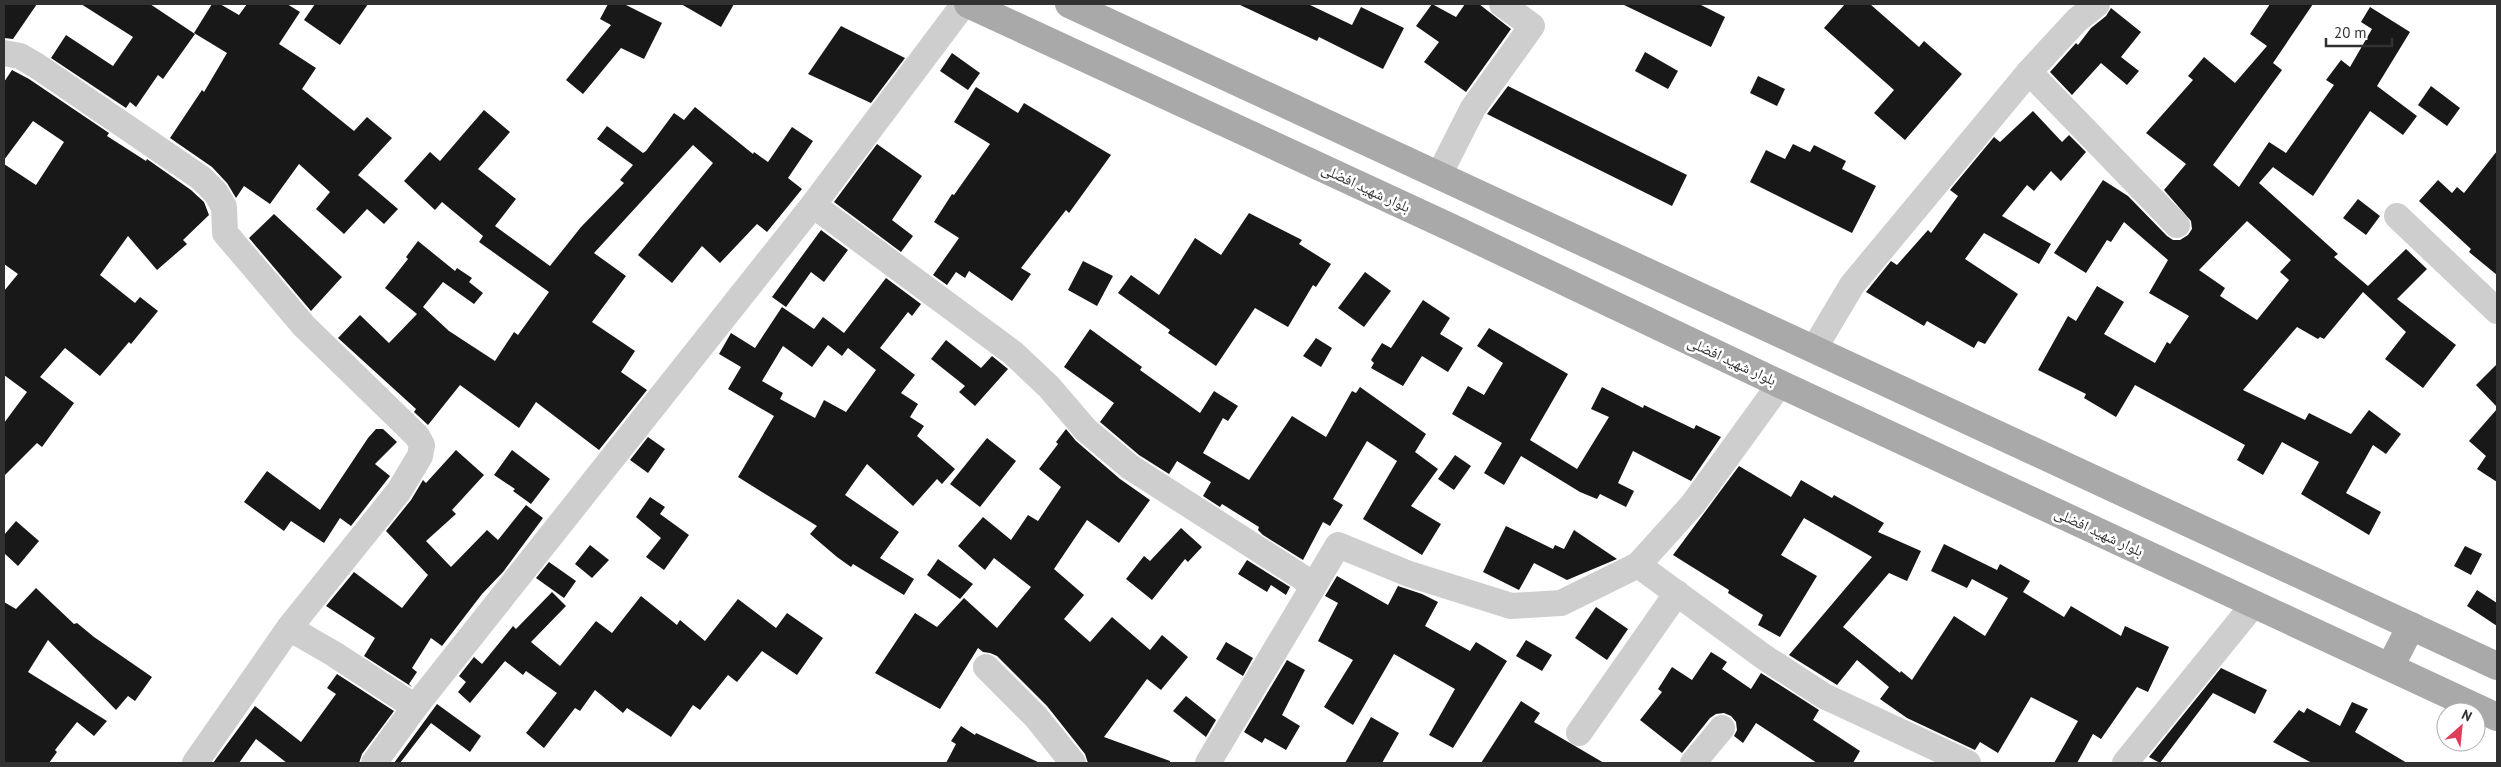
<svg xmlns="http://www.w3.org/2000/svg" width="2501" height="767" font-family="'PT Sans','Noto Naskh Arabic',sans-serif">
	<style>
		.building { fill: #181818; fill-rule: evenodd }
		.lines { fill: none; stroke-linecap: round; stroke-linejoin: round }
		.minor { stroke: #cecece; stroke-width: 26 }
		.primary { stroke: #a9a9a9; stroke-width: 28 }
		.labels { text-anchor: middle; stroke-width: 5; stroke-linejoin: round; paint-order: stroke }
		.street-label { font-size: 15px; fill: #313131; stroke: #fff }
	</style>
	<rect width="100%" height="100%" fill="#fff"/>
	<g class="building">
		<polygon points="4,4 37,4 13,39 4,38"/>
		<polygon points="81,4 150,4 195,34 163,79 158,75 136,107 130,102 126,108 51,58 66,35 113,66 133,37"/>
		<polygon points="212,4 220,4 239,15 247,4 287,4 300,12 279,44 316,68 302,89 354,131 367,117 392,138 358,175 398,209 384,224 367,209 344,234 316,209 330,192 299,164 270,204 244,186 236,198 227,183 212,167 170,138 202,90 204,92 227,53 194,33"/>
		<polygon points="315,4 368,4 340,45 304,20"/>
		<polygon points="608,4 624,4 662,23 644,59 621,48 583,94 566,80 611,25 600,19"/>
		<polygon points="681,4 734,4 721,27"/>
		<polygon points="1238,4 1308,4 1352,25 1361,7 1404,28 1383,69 1319,37 1317,41"/>
		<polygon points="1432,4 1456,17 1465,4 1479,4 1511,29 1466,92 1424,62 1439,42 1416,26"/>
		<polygon points="1622,4 1699,4 1725,17 1711,47"/>
		<polygon points="1845,4 1870,4 1919,47 1924,41 1962,74 1905,140 1874,113 1894,90 1824,28"/>
		<path d="M2270,4H2313L2273,63L2282,70L2213,165L2239,187L2269,142L2286,153L2334,85L2326,80L2341,60L2350,67L2372,29L2361,22L2370,7L2410,32L2377,86L2417,116L2403,135L2370,111L2313,196L2273,167L2259,183L2338,254L2334,257L2368,286L2406,249L2427,269L2397,299L2456,345L2423,388L2385,359L2406,332L2363,292L2324,339L2320,337L2318,339L2297,327L2243,390L2305,420L2309,413L2351,434L2369,410L2401,434L2386,454L2373,445L2346,493L2381,512L2369,535L2301,494L2319,462L2282,442L2263,475L2237,460L2245,445L2135,385L2116,417L2084,398L2086,394L2038,370L2068,316L2076,321L2097,286L2124,302L2104,334L2155,363L2167,342L2170,344L2189,316L2149,293L2168,260L2124,222L2111,242L2107,240L2086,273L2054,253L2103,180L2128,196L2167,236L2173,240H2180L2188,235L2192,229L2191,221L2164,190L2186,164L2146,133L2193,80L2188,76L2204,57L2235,83L2267,46L2250,34ZM2247,221L2291,260L2280,272L2289,280L2257,320L2220,296L2225,288L2199,270Z"/>
		<polygon points="2111,8 2141,32 2121,57 2139,71 2127,85 2101,63 2072,95 2050,72 2076,43 2078,45 2091,28 2106,16"/>
		<polygon points="841,26 905,58 871,103 808,74"/>
		<polygon points="1645,52 1678,71 1668,89 1635,71"/>
		<polygon points="952,53 980,73 968,90 940,71"/>
		<polygon points="12,70 29,79 109,133 107,136 146,161 147,159 191,190 204,202 209,215 183,240 187,244 157,270 128,236 100,275 135,303 140,297 158,311 131,344 129,342 100,376 65,348 40,377 74,403 42,447 37,443 4,476 4,423 27,392 4,375 4,291 18,274 4,264 4,164 36,185 64,142 33,121 4,160 4,82"/>
		<polygon points="1758,76 1785,89 1777,106 1750,93"/>
		<polygon points="1508,86 1687,175 1672,206 1487,114"/>
		<polygon points="2431,86 2460,108 2447,126 2418,105"/>
		<polygon points="976,87 1018,113 1024,103 1111,155 1069,213 1066,210 1021,268 1031,274 1012,301 969,271 965,278 956,272 947,285 933,275 959,238 934,222 952,194 954,195 990,144 954,122"/>
		<polygon points="695,107 753,154 754,152 768,162 792,127 813,141 788,178 802,189 767,232 757,224 720,263 702,246 672,283 638,255 713,163 693,145 594,253 626,276 592,322 635,351 621,372 647,390 599,450 536,402 519,428 460,385 428,425 414,412 416,409 338,338 360,315 389,343 417,314 385,288 408,259 406,257 418,241 455,271 457,268 472,278 469,282 483,293 474,304 443,282 423,307 449,331 495,361 514,332 518,335 549,292 479,242 483,236 442,202 435,210 404,181 430,152 440,161 484,110 510,132 478,169 516,199 495,226 550,266 581,227 624,183 620,180 633,165 597,139 607,126 643,153 646,151 674,113 684,120"/>
		<polygon points="2033,111 2062,142 2069,135 2086,152 2061,181 2051,171 2034,191 2027,185 2002,216 2051,244 2039,264 1984,233 1965,259 2018,294 1985,344 1978,341 1974,348 1927,321 1924,326 1866,292 1891,261 1897,265 1928,230 1931,233 1958,196 1950,190 1994,137 2000,142"/>
		<polygon points="877,144 922,176 892,220 913,236 901,252 834,202"/>
		<polygon points="1793,144 1810,152 1814,145 1846,161 1842,169 1876,186 1852,233 1750,182 1766,150 1785,159"/>
		<polygon points="2497,151 2497,275 2469,252 2471,249 2419,201 2438,180 2452,193 2457,187 2464,193"/>
		<polygon points="2358,199 2380,216 2366,235 2343,218"/>
		<polygon points="1249,213 1302,240 1299,244 1331,264 1316,287 1313,285 1288,327 1255,308 1216,366 1168,333 1170,330 1118,293 1131,275 1159,295 1195,238 1221,255"/>
		<polygon points="274,214 342,277 311,311 249,238"/>
		<polygon points="821,230 848,250 824,282 811,272 786,307 772,297"/>
		<polygon points="1083,261 1113,276 1097,306 1068,290"/>
		<polygon points="1365,272 1391,291 1364,327 1338,308"/>
		<path d="M886,278L921,304L912,316L908,312L880,348L915,375L901,393L918,404L910,417L924,426L917,436L955,469L942,484L937,479L913,506L867,464L845,495L899,532L880,558L914,579L904,595L853,564L851,567L837,557L810,534L817,526L738,477L774,416L728,389L741,367L719,354L731,333L755,348L782,307L814,329L823,317L844,333ZM828,345L842,356L848,348L876,370L846,412L824,400L815,418L780,399L783,393L762,381L783,346L812,367Z"/>
		<polygon points="1423,300 1450,318 1440,334 1463,348 1448,372 1422,356 1403,386 1371,368 1374,363 1371,360 1382,343 1391,348"/>
		<polygon points="1489,328 1568,374 1530,440 1577,469 1609,417 1591,409 1602,387 1643,408 1644,405 1694,429 1696,425 1721,437 1691,481 1633,451 1618,483 1634,491 1626,507 1600,494 1597,499 1580,492 1521,456 1504,485 1484,473 1502,443 1452,414 1468,386 1484,395 1503,363 1477,346"/>
		<polygon points="1090,329 1142,367 1140,370 1200,413 1214,391 1238,406 1228,421 1223,418 1203,453 1249,480 1292,416 1326,437 1352,391 1356,393 1360,387 1426,434 1415,452 1438,469 1411,506 1441,524 1422,555 1363,519 1397,461 1367,441 1333,499 1343,505 1330,526 1323,522 1303,560 1263,535 1258,530 1259,527 1222,504 1220,507 1203,496 1211,482 1177,461 1169,474 1139,455 1100,422 1114,403 1064,367"/>
		<polygon points="1316,338 1332,348 1321,367 1303,356"/>
		<polygon points="946,340 981,368 992,356 1008,369 975,406 959,392 965,386 931,359"/>
		<polygon points="2497,364 2497,407 2476,385"/>
		<polygon points="2497,409 2497,482 2477,469 2486,456 2469,441"/>
		<polygon points="376,429 383,429 397,442 375,464 390,476 351,526 340,518 324,543 291,521 284,531 244,502 267,471 320,510 368,438"/>
		<polygon points="1066,429 1076,441 1120,479 1150,500 1119,543 1087,520 1054,569 1084,595 1064,619 1090,642 1112,617 1150,650 1162,635 1188,657 1161,690 1147,679 1104,737 1170,761 1170,763 1088,763 1085,754 1047,706 997,656 990,653 983,652 978,648 940,709 875,673 915,613 937,627 964,598 997,628 1031,587 994,558 985,570 958,546 983,517 1011,540 1028,515 1038,521 1061,487 1039,469 1058,444 1056,442"/>
		<polygon points="648,437 665,449 648,473 630,460"/>
		<polygon points="987,438 1016,461 980,507 950,484"/>
		<polygon points="456,450 484,475 452,510 456,514 426,541 451,567 487,530 498,540 526,505 543,518 503,572 482,594 442,646 431,638 412,668 417,672 409,684 412,687 364,656 375,638 326,606 354,572 402,608 428,575 386,531 411,500 423,480 426,483"/>
		<polygon points="512,450 550,479 531,504 513,491 515,489 494,475"/>
		<polygon points="1455,455 1471,466 1454,490 1438,479"/>
		<polygon points="1739,466 1791,497 1801,480 1832,498 1834,495 1884,523 1878,532 1921,551 1907,581 1889,573 1843,627 1900,673 1901,671 1912,680 1954,616 1985,636 2008,598 1972,579 1967,588 1931,571 1944,544 1997,570 2000,564 2030,581 2023,592 2064,617 2071,606 2121,636 2125,626 2169,647 2148,692 2137,687 2101,739 2093,734 2077,763 2054,763 2078,721 2031,697 1998,753 1980,742 1975,750 1907,718 1880,699 1889,687 1857,660 1837,685 1789,655 1872,557 1804,518 1781,555 1817,576 1780,637 1758,625 1763,615 1728,593 1729,590 1673,555"/>
		<polygon points="650,497 665,507 660,514 689,535 664,570 646,557 661,538 636,517"/>
		<polygon points="16,521 39,541 18,566 4,553 4,535"/>
		<polygon points="1506,526 1553,549 1555,545 1564,549 1574,530 1617,559 1567,580 1534,563 1519,590 1483,572"/>
		<polygon points="1181,528 1202,547 1188,562 1185,559 1152,600 1126,579 1144,556 1150,561"/>
		<polygon points="590,545 609,560 592,578 575,564"/>
		<polygon points="2465,546 2482,554 2471,575 2454,566"/>
		<polygon points="938,559 973,584 960,599 927,575"/>
		<polygon points="1247,560 1290,587 1286,595 1271,585 1267,592 1238,574"/>
		<polygon points="549,562 576,581 564,598 536,578"/>
		<polygon points="1337,576 1388,605 1398,586 1422,594 1438,602 1425,626 1470,651 1476,642 1507,661 1453,748 1429,735 1455,689 1394,654 1353,725 1324,707 1353,660 1318,641 1338,603 1325,596"/>
		<polygon points="36,588 74,624 77,623 94,637 152,677 135,701 128,696 116,710 48,640 28,672 107,721 94,736 77,722 55,750 57,752 49,763 4,763 4,602 16,609"/>
		<polygon points="2477,590 2497,603 2497,626 2467,606"/>
		<polygon points="552,592 566,606 531,642 560,666 596,621 612,633 641,596 677,625 680,620 705,641 738,599 776,628 787,613 823,638 797,675 762,651 737,682 728,675 700,710 693,705 671,737 627,708 623,713 595,690 580,711 575,708 544,748 526,733 557,693 526,671 523,675 505,661 470,703 458,692 466,682 459,676 474,657 482,664 513,626 516,629"/>
		<polygon points="1596,607 1628,629 1607,660 1575,638"/>
		<polygon points="1526,640 1552,655 1542,671 1516,656"/>
		<polygon points="1226,642 1253,658 1243,676 1216,659"/>
		<polygon points="1711,652 1727,662 1722,669 1751,689 1761,673 1819,710 1813,720 1860,751 1853,763 1817,763 1756,723 1743,743 1734,736 1737,730 1736,722 1731,716 1724,713 1716,714 1710,718 1682,753 1640,720 1662,692 1658,689 1672,667 1692,680"/>
		<polygon points="1287,660 1305,670 1282,715 1300,726 1286,750 1265,738 1262,743 1244,732"/>
		<polygon points="2221,668 2267,690 2255,714 2213,693 2160,763 2149,757"/>
		<polygon points="337,674 394,711 362,754 359,763 287,763 256,739 239,763 213,763 255,706 301,742 336,694 327,688"/>
		<polygon points="1186,696 1216,720 1206,737 1173,711"/>
		<polygon points="1521,701 1540,713 1534,722 1604,763 1481,763"/>
		<polygon points="2352,702 2368,709 2355,732 2407,763 2312,763 2273,742 2299,710 2304,713 2307,708 2340,726"/>
		<polygon points="437,704 481,736 470,752 431,723 400,763 394,763"/>
		<polygon points="1371,717 1399,733 1382,763 1345,763"/>
		<polygon points="961,726 975,735 976,733 1040,763 946,763 956,744 951,741"/>
	</g>
	<g class="lines">
		<g class="minor">
			<polyline points="4,53 20,56 37,66 201,178 216,193 224,207 225,233 304,326 417,436 422,445 420,456 399,491 289,628 195,763"/>
			<polyline points="2029,72 2177,225"/>
			<polyline points="1439,175 1473,108 1532,26 1502,4"/>
			<polyline points="813,205 1013,353 1049,387 1086,430 1130,467 1314,585"/>
			<polyline points="2397,216 2497,311"/>
			<polyline points="1814,349 1852,285 2029,72 2077,20 2097,4"/>
			<polyline points="1638,565 1764,657 1824,696 1968,763"/>
			<polyline points="289,628 334,654 415,707"/>
			<polyline points="986,667 1036,717 1073,763"/>
			<polyline points="1579,733 1677,593"/>
			<polyline points="374,763 415,707 813,205 964,4"/>
			<polyline points="1208,763 1338,545 1409,574 1511,606 1561,603 1638,565 1693,504 1780,384"/>
			<polyline points="1693,763 1722,728"/>
			<polyline points="2125,763 2254,604"/>
		</g>
		<g class="primary">
			<polyline points="968,4 1452,228 1780,384 2497,717"/>
			<polyline points="1069,4 2497,666"/>
			<polyline points="2390,667 2411,626"/>
		</g>
	</g>
	<g class="labels">
		<g class="street-label">
			<text transform="translate(1366 188) rotate(25)" y="5">بلوار شهید افضلی</text>
			<text transform="translate(1732 361) rotate(25)" y="5">بلوار شهید افضلی</text>
			<text transform="translate(2099 532) rotate(25)" y="5">بلوار شهید افضلی</text>
		</g>
	</g>
	<rect width="2501" height="767" fill="none" stroke="#313131" stroke-width="10"/>
	<g transform="translate(2461 727) rotate(27)"><circle r="24" fill="#ffffff" stroke="#adadad"/>
	<path d="M0-4L9 19L0 12L-9 19Z" fill="#df3d5a"/>
	<text y="-8" font-size="14" font-weight="bold" text-anchor="middle" fill="#313131">N</text>
	</g>
	<path d="M2326 38v8h66v-8" fill="none" stroke="#313131" stroke-width="2.5"/>
	<text x="2334" y="38" font-size="15" fill="#313131" stroke="#ffffff" stroke-width="4" paint-order="stroke">20 m</text>
</svg>
